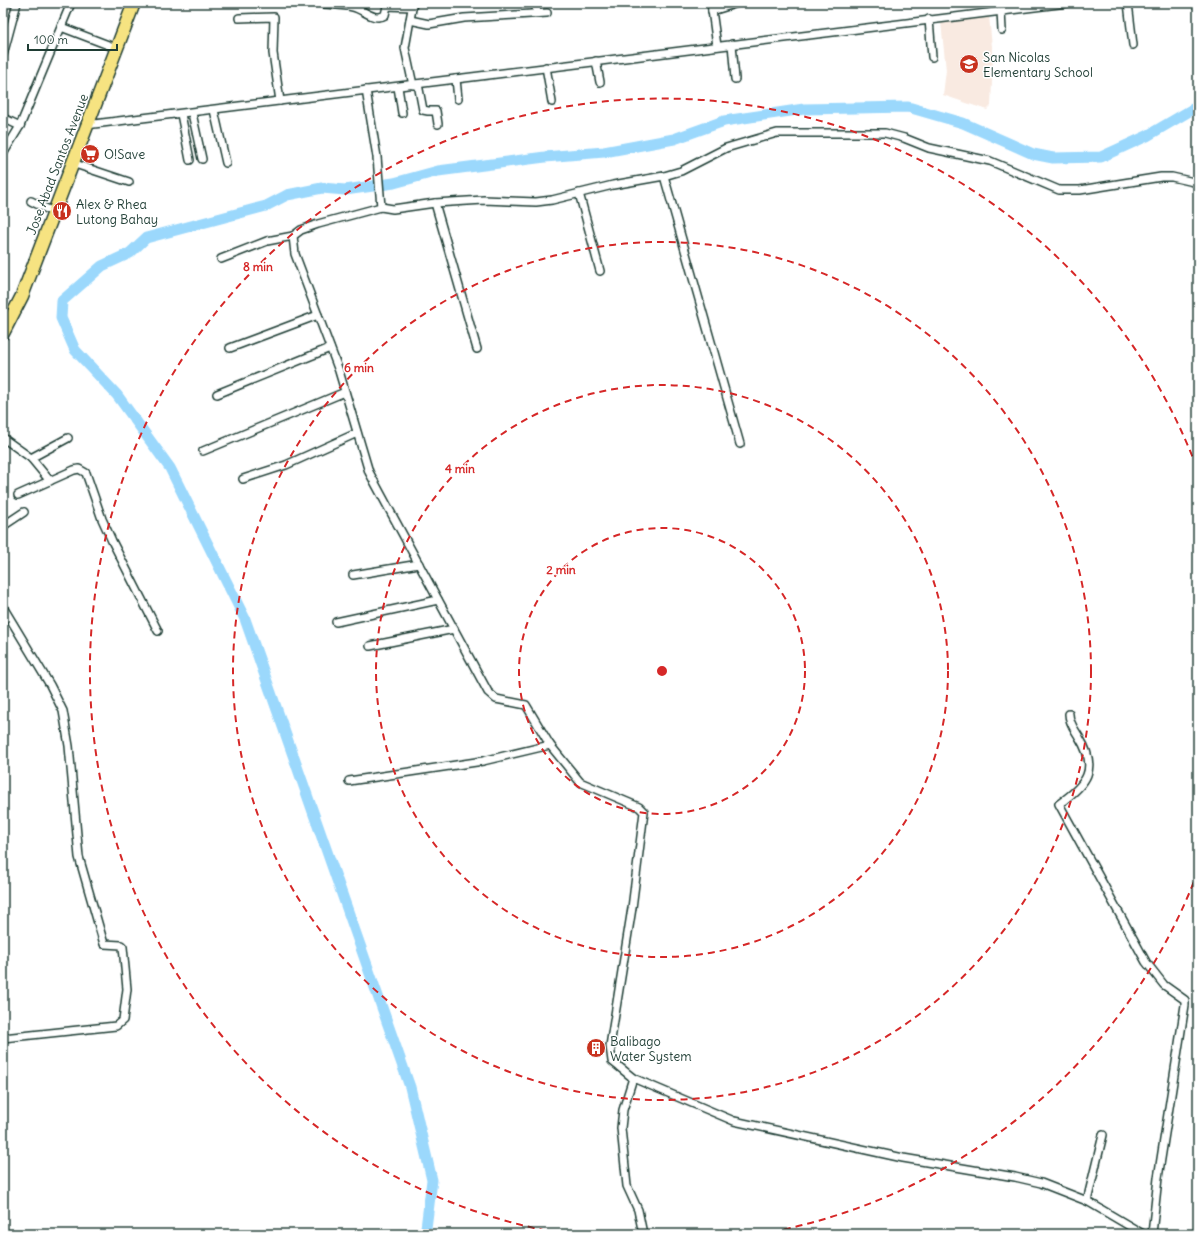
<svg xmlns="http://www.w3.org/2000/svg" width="1201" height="1237" font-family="Delius,sans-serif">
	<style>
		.built { fill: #f9eae1 }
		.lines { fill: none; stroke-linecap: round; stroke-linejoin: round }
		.river { stroke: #9bd8fc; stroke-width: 11 }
		.street-casing { stroke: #1f3d34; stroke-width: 10 }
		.highway-casing { stroke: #1f3d34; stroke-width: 15 }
		.street { stroke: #fff; stroke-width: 7 }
		.highway { stroke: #f6e381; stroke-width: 12 }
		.ring { fill: none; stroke: #d62828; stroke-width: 2; stroke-dasharray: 7 5 }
		.labels { text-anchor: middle; stroke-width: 3; stroke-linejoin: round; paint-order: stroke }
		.poi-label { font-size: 13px; fill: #1f3d34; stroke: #fff; text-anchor: start }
		.street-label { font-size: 13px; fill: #1f3d34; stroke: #fff }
		.centre { fill: #d62828; stroke: #fff; stroke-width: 2 }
		.ring-label { font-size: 12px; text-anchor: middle; font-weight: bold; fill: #d62828; stroke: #fff; stroke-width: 3; stroke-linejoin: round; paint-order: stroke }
	</style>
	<rect width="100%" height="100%" fill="#fff"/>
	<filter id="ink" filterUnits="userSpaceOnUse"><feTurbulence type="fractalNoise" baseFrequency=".025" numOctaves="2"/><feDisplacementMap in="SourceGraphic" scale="8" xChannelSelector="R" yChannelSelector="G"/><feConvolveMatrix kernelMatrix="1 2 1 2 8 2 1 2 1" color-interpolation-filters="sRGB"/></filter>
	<g filter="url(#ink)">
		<polygon class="built" points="989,16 993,57 991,106 987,110 943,95 946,70 941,22"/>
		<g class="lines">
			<polyline class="river" points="422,1234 426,1228 432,1180 410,1087 245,619 170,468 117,395 75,350 61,318 62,301 102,266 130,253 146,238 266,206 287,195 322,188 345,190 394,183 438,171 545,157 604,152 674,139 724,121 804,109 908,107 963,123 1033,154 1053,158 1101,157 1147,136 1198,106"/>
			<g class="street-casing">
				<g id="street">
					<polyline points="413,3 405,48 413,85"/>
					<polyline points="535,3 537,12"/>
					<polyline points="711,3 717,46"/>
					<polyline points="1128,3 1133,45"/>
					<path d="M324,4C334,5 344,5 353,7C363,9 374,22 385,15L387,6L412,7"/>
					<polyline points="712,11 738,3"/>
					<polyline points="1001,11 1002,30"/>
					<polyline points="239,18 274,17 273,53 280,101"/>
					<polyline points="929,19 932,57"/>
					<polyline points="410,20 429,24 464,18 547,13"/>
					<polyline points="61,27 116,48"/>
					<polyline points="732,44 735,79"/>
					<polyline points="3,55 17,3"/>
					<polyline points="596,61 600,82"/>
					<polyline points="546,67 552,102"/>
					<polyline points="456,79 458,99"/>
					<polyline points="418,84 423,110 428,111 436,111 438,124"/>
					<polyline points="398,87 402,113"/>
					<polyline points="366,90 377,157 381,207"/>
					<polyline points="214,110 226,163"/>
					<polyline points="192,113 202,159"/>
					<polyline points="181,114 190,160"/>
					<polyline points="3,118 20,126"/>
					<polyline points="86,125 1067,3"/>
					<polyline points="3,154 20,126 71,3"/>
					<polyline points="72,163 129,182"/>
					<polyline points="664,176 740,444"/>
					<polyline points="579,193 600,271"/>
					<polyline points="31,201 53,212"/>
					<polyline points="435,203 477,349"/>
					<polyline points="293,236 295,254 339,371 369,472 488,692 496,699 526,705 550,745 580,782 639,807 644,812 632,908 610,1046 612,1061 633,1078 734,1121 903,1158 1015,1177 1041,1183 1087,1201 1143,1234"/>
					<polyline points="221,259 267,241 293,236 301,230 318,224 381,207 393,209 435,203 484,200 536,202 552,200 613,185 664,176 681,171 726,148 777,133 885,133 904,138 929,148 990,161 1059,190 1080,190 1161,177 1172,177 1198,183"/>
					<polyline points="230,348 318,315"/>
					<polyline points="217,394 330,348"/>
					<polyline points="3,438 31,458 50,481"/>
					<polyline points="203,451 345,392"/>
					<polyline points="31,458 68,438"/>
					<polyline points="243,479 286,465 357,433"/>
					<polyline points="18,495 74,470 79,469 86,473 102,519 112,541 158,631"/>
					<polyline points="3,526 24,512"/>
					<polyline points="353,575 419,564"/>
					<polyline points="3,607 50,685 63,711 69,746 79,857 104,944 121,945 123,947 127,989 123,1020 116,1026 3,1038"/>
					<polyline points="336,622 438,600"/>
					<polyline points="370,646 454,629"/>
					<path d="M1069,714C1069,723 1075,730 1079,737C1099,769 1087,784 1059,804L1146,962L1164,985L1185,1000V1005L1158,1178L1152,1234"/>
					<polyline points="349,781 483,761 550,745"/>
					<polyline points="633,1078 623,1110 621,1128 627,1186 638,1210 643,1234"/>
					<polyline points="1087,1201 1103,1135"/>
				</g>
			</g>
			<g class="highway-casing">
				<polyline id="highway" points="3,333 22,296 134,3"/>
			</g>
			<use href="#street" class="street"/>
			<use href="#highway" class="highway"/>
		</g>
	</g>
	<g class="ring">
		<circle cx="662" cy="671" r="143"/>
		<circle cx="662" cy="671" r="286"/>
		<circle cx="662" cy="671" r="429"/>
		<path d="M1198 871A572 572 0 0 1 766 1233M558 1233A572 572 0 1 1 1198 471"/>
	</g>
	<defs>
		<g id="school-disc" transform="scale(1)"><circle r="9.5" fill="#c8321e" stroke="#fff"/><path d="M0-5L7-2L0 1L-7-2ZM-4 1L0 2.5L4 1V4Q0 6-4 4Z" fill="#fff"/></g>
		<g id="supermarket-disc" transform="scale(1)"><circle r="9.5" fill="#c8321e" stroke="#fff"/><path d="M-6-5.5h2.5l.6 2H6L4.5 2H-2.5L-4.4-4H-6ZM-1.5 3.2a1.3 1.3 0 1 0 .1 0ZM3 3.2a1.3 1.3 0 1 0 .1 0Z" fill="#fff"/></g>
		<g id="restaurant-disc" transform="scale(1)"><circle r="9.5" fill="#c8321e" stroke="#fff"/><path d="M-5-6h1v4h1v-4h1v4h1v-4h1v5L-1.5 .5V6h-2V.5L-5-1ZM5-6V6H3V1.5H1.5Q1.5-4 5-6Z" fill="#fff"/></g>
		<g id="building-disc" transform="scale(1)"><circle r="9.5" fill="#c8321e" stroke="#fff"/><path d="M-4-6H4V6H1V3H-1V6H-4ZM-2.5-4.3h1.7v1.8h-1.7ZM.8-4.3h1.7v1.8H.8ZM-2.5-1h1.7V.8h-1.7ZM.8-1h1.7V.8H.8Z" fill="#fff"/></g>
	</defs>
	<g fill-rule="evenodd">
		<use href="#school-disc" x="969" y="64"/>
		<use href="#supermarket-disc" x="90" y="154"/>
		<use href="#restaurant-disc" x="62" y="211"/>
		<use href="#building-disc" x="596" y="1048"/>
	</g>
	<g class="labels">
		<g class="poi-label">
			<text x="983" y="62">San Nicolas<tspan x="983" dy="15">Elementary School</tspan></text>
			<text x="104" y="159">O!Save</text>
			<text x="76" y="209">Alex &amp; Rhea<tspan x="76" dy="15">Lutong Bahay</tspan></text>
			<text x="610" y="1046">Balibago<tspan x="610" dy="15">Water System</tspan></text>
		</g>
		<g class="street-label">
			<text transform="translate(57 164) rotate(-69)" y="5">Jose Abad Santos Avenue</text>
		</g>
	</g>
	<circle cx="662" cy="671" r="6" class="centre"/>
	<g class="ring-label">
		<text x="258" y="271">8 min</text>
		<text x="359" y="372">6 min</text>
		<text x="460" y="473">4 min</text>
		<text x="561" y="574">2 min</text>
	</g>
	<rect width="1201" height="1237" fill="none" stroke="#fff" stroke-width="16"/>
	<rect x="8" y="8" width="1185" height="1221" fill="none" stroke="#1f3d34" stroke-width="1.5" filter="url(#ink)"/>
	<path d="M28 44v6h89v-6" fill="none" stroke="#1f3d34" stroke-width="2"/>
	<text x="34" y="44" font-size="12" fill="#1f3d34" stroke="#ffffff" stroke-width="3" paint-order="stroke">100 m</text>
</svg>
